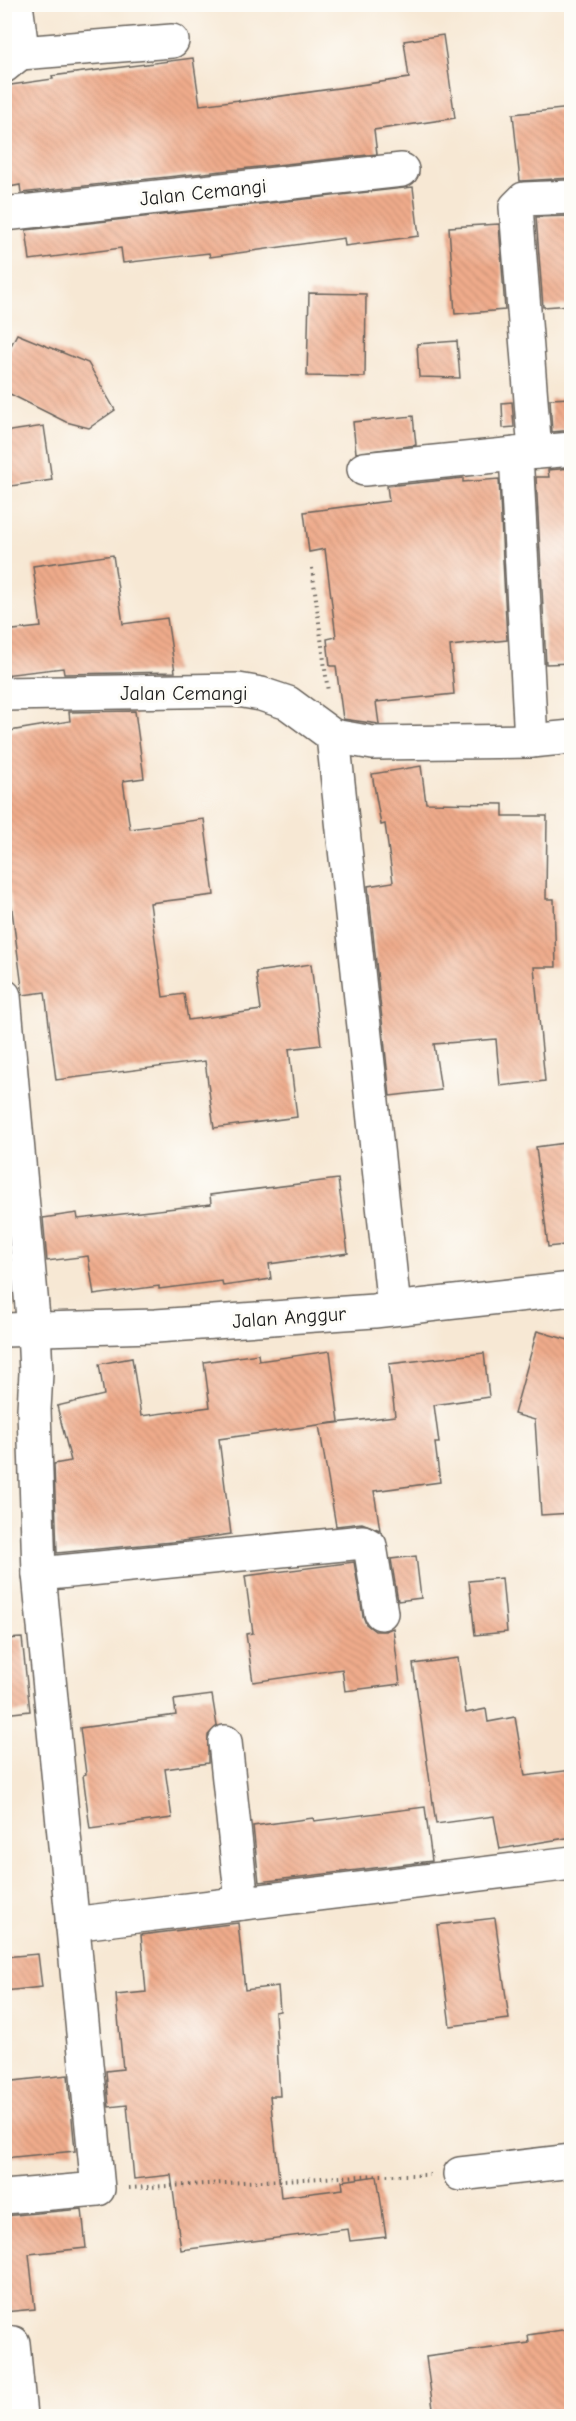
<svg xmlns="http://www.w3.org/2000/svg" width="576" height="2421" font-family="'Comic Neue',sans-serif">
	<style>
		.building { fill: url(#building-back-hatch) }
		.lines { fill: none; stroke-linecap: round; stroke-linejoin: round }
		.minor-casing { stroke: #69635c; stroke-width: 36 }
		.path { stroke: #69635c; stroke-width: 4; stroke-dasharray: 1.5 4.5; stroke-linecap: butt }
		.minor { stroke: #fff; stroke-width: 33 }
		.labels { text-anchor: middle; stroke-width: 6; stroke-linejoin: round; paint-order: stroke }
		.street-label { font-size: 20px; fill: #1c1c1c; stroke: #fdfcf7 }
	</style>
	<defs>
		<pattern id="building-back-hatch" width="6" height="6" patternUnits="userSpaceOnUse" patternTransform="scale(1.5)"><rect width="6" height="6" fill="#efab8b"/><path d="M-1 5l2 2M0 0l6 6M5-1l2 2" fill="none" stroke="#cc9377"/></pattern>
	</defs>
	<rect width="100%" height="100%" fill="#fdfcf7"/>
	<filter id="ink" filterUnits="userSpaceOnUse"><feTurbulence type="fractalNoise" baseFrequency=".0167" numOctaves="2"/><feDisplacementMap in="SourceGraphic" scale="12" xChannelSelector="R" yChannelSelector="G"/><feConvolveMatrix kernelMatrix="1 2 1 2 8 2 1 2 1" color-interpolation-filters="sRGB"/></filter>
	<filter id="wash" filterUnits="userSpaceOnUse"><feTurbulence type="fractalNoise" baseFrequency=".008" numOctaves="4" result="noise"/><feDisplacementMap in="SourceGraphic" scale="24" xChannelSelector="R" yChannelSelector="G"/><feGaussianBlur stdDeviation="1.35" result="paint"/><feColorMatrix in="noise" values="0 0 0 0 0 0 0 0 0 0 0 0 0 0 0 0 0 1.4 0 .05"/><feComposite in="paint" operator="in"/></filter>
	<g filter="url(#wash)">
		<rect width="100%" height="100%" fill="#f7e8d4"/>
		<g id="blocks">
			<g class="building">
				<polygon points="443,35 455,118 374,130 377,154 21,193 20,185 4,188 4,86 53,79 52,76 193,58 200,105 239,100 239,102 409,78 404,41"/>
				<polygon points="572,108 572,178 520,181 513,114"/>
				<polygon points="413,187 419,236 345,246 344,238 210,257 209,253 123,263 121,248 30,260 26,230"/>
				<polygon points="572,216 572,305 543,307 536,217"/>
				<polygon points="499,224 505,310 455,314 449,227"/>
				<polygon points="309,293 366,294 365,377 307,376"/>
				<polygon points="17,334 88,363 115,410 89,428 66,422 4,391 4,359"/>
				<polygon points="457,341 460,378 419,377 417,344"/>
				<polygon points="572,398 572,430 552,432 550,399"/>
				<polygon points="512,402 514,427 503,428 502,403"/>
				<polygon points="413,416 416,445 356,453 353,422"/>
				<polygon points="44,426 52,480 4,487 4,432"/>
				<polygon points="572,468 572,663 546,664 536,477 549,477 548,470"/>
				<polygon points="463,478 463,482 499,479 507,640 450,646 454,694 376,702 379,724 343,719 336,666 330,666 327,639 336,637 325,549 309,552 304,512 389,501 387,486"/>
				<polygon points="113,555 123,624 167,618 175,672 64,674 63,668 4,675 4,631 41,627 33,566"/>
				<polygon points="135,711 144,778 123,781 130,829 204,819 214,895 150,903 163,997 184,994 188,1020 261,1010 256,972 311,964 321,1045 289,1049 297,1117 214,1128 205,1061 56,1080 45,992 23,995 9,887 4,888 4,732 70,721 69,712"/>
				<polygon points="421,766 426,803 503,804 503,816 547,816 546,899 554,899 556,967 534,967 545,1081 500,1086 496,1039 434,1044 441,1090 390,1096 368,886 393,882 385,824 381,825 372,774"/>
				<polygon points="572,1142 572,1244 548,1247 536,1147"/>
				<polygon points="338,1179 348,1253 269,1264 271,1279 223,1286 222,1281 159,1289 159,1286 94,1295 88,1256 47,1261 43,1218 77,1213 78,1219 211,1204 210,1195"/>
				<polygon points="4,1223 10,1267 4,1267"/>
				<polygon points="537,1331 572,1341 572,1513 541,1515 535,1420 514,1414"/>
				<polygon points="330,1351 339,1422 219,1439 231,1534 182,1541 57,1553 54,1464 71,1461 57,1406 104,1395 99,1364 132,1358 141,1416 210,1407 204,1362 258,1354 259,1361"/>
				<polygon points="484,1353 489,1397 434,1405 439,1443 435,1443 440,1482 374,1491 380,1530 362,1523 336,1526 319,1425 395,1416 389,1364"/>
				<polygon points="416,1556 421,1598 398,1601 391,1559"/>
				<polygon points="354,1562 363,1616 366,1624 375,1631 385,1631 393,1628 400,1684 345,1691 342,1669 253,1682 246,1634 253,1633 245,1576"/>
				<polygon points="502,1578 507,1632 475,1635 469,1581"/>
				<polygon points="22,1638 30,1711 4,1714 4,1639"/>
				<polygon points="458,1658 466,1713 486,1709 488,1722 515,1717 525,1776 572,1770 572,1837 500,1849 494,1816 436,1824 413,1664"/>
				<polygon points="212,1695 217,1726 208,1735 208,1763 165,1769 172,1818 90,1829 83,1775 86,1774 80,1728 176,1715 174,1700"/>
				<polygon points="425,1807 432,1861 259,1882 253,1826 313,1818 314,1821"/>
				<polygon points="495,1918 509,2019 450,2026 437,1925"/>
				<polygon points="238,1923 245,1990 278,1986 280,2011 275,2012 280,2096 270,2096 281,2197 343,2189 342,2181 377,2176 386,2237 350,2241 348,2229 181,2250 171,2175 134,2179 127,2105 109,2107 106,2071 123,2069 116,1995 146,1992 141,1935"/>
				<polygon points="38,1954 42,1987 4,1991 4,1957"/>
				<polygon points="68,2075 75,2151 4,2158 4,2082"/>
				<polygon points="82,2209 86,2248 29,2254 35,2309 4,2312 4,2216"/>
				<polygon points="569,2329 572,2346 572,2416 434,2416 426,2357 529,2343 528,2335"/>
			</g>
		</g>
	</g>
	<g filter="url(#ink)">
		<use href="#blocks" fill-opacity="0" stroke="#69635c" stroke-width="1.5"/>
		<g class="lines">
			<g class="minor-casing">
				<g id="minor">
					<polyline points="20,53 172,41"/>
					<polyline points="4,66 20,53 21,42 16,4"/>
					<polyline points="4,214 402,170"/>
					<polyline points="535,452 516,207 524,199 572,197"/>
					<polyline points="364,469 516,454"/>
					<polyline points="4,694 238,690 261,694 288,703 333,736 373,743 531,741 572,737"/>
					<polyline points="333,736 394,1308"/>
					<polyline points="531,741 516,454 572,449"/>
					<polyline points="4,996 34,1329 36,1373 34,1409 39,1574 98,2189 4,2197"/>
					<polyline points="4,1330 156,1326 374,1311 572,1289"/>
					<polyline points="39,1574 363,1542 370,1546 381,1613"/>
					<polyline points="225,1742 242,1903"/>
					<polyline points="72,1924 572,1863"/>
					<polyline points="460,2174 572,2161"/>
					<polyline points="13,2343 20,2416"/>
				</g>
			</g>
			<g class="path">
				<polyline points="312,568 328,692"/>
				<polyline points="129,2188 380,2175 430,2175"/>
			</g>
			<use href="#minor" class="minor"/>
		</g>
	</g>
	<g class="labels">
		<g class="street-label">
			<text transform="translate(203 192) rotate(-6)" y="7">Jalan Cemangi</text>
			<text x="184" y="700">Jalan Cemangi</text>
			<text transform="translate(289 1317) rotate(-4)" y="7">Jalan Anggur</text>
		</g>
	</g>
	<rect width="576" height="2421" fill="none" stroke="#fdfcf7" stroke-width="24"/>
</svg>
